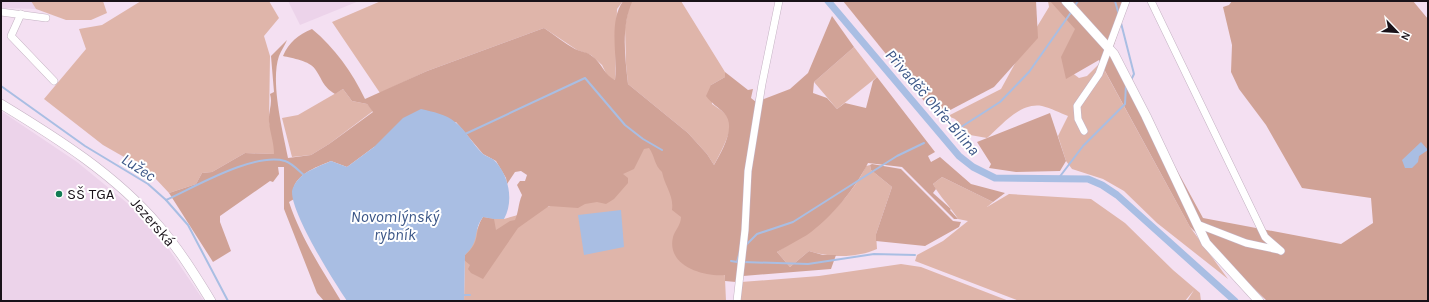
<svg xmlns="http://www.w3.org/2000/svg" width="1429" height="302" font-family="Karla,sans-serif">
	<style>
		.built { fill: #ecd3ea }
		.green { fill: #dfb5aa }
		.forest { fill: #d0a296 }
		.water { fill: #a9bee3 }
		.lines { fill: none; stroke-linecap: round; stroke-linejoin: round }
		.stream { stroke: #a9bee3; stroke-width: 2 }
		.canal { stroke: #a9bee3; stroke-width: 7 }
		.minor-casing { stroke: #c4b2c3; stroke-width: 8 }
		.tertiary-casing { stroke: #c4b2c3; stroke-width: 10 }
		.minor { stroke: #fff; stroke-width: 7 }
		.tertiary { stroke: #fff; stroke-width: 9 }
		.poi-dot { fill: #127b54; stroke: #fff; stroke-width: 1.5 }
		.labels { text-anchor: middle; stroke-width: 4; stroke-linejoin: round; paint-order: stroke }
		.poi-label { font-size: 15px; fill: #191219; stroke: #fff; text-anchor: start }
		.street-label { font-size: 15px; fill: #191219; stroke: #fff }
		.water-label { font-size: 16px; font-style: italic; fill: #3b5687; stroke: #fff }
	</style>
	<rect width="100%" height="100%" fill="#f4e0f2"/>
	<g class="built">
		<polygon points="1,1 31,1 36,9 1,8"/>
		<polygon points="288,1 359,1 300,25"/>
		<polygon points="1,111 77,162 132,207 168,248 204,301 1,301"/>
	</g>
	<g class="green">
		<polygon points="31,1 103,1 107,13 91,20 66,20 36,9"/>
		<polygon points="141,1 269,1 279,18 264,36 270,56 269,122 274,141 274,154 245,153 212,172 202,173 196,184 169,193 155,178 124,157 103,145 44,99 86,49 79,29 102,25"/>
		<polygon points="381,1 623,1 617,9 615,80 608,77 602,65 591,55 577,50 544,28 427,71 380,93 332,22"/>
		<path d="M630,1H681L725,72V77L711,85L712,104C719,109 727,113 730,121C733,130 719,156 714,165L707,154L688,133L628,84L626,64L625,27Z"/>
		<path d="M1048,1H1061L1086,30L1071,72L1079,78L1087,76L1104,59L1101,64L1190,227L1228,279L1157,223L1124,191L1103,179L1072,169L1066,161L1058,136L1068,116C1060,113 1051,108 1042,106C1020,102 1002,125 987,138L970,135L955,119L948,116L1001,89L1018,58L1049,7Z"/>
		<polygon points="854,47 877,77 837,109 814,82"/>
		<polygon points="343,89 352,101 367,104 373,111 329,144 311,155 292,157 282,118 298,115"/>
		<polygon points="661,129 724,257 726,301 464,301 465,255 483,217 504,219 550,206"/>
		<path d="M870,165L871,170L892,187L876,234L877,249C857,258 830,258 809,251L790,267L777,252L791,243L753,225L807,234C830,215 853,194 866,166Z"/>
		<path d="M942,177L993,202L987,207L1009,194L1091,199L1125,223L1173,270L1200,293L1201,301H1187L1194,290L1185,301H1019L915,261L917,255L943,241L968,221L958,219C951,207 939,196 933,184Z"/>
		<polygon points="901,264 921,267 1009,301 741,301 741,282 819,276"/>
	</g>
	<g class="forest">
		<path d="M623,1L632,2C621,27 625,57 628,84L688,133L707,154L714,165C722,151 737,126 724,113C718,107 711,103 706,96L711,85L725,77V72L748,90L753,89L751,98L756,102L790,89L808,73L832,16L854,47L814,82L813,93L827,98L837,109L845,103L866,108L873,81L877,77L935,152L928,156L931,162L940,157L971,184L1005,193L993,202L942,177L933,184L936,189L933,193L951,209L950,210L958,219H954L902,167L868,163C855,189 831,218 807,235C797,241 787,246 777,252L790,267L809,251L823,255H836L831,269L743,276L736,282L725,281V275C704,277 666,266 673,237C675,230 681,225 681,217L672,210C674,195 665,187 662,172C654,165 655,156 649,148L644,149L634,169L623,174L628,178V183L614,199L606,204L597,202L585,204L578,208L549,206L518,228L483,279L471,273L468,269L470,265L464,260L465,255C482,241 473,232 483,217L494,219L496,230L510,221L515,220C519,211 518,204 522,195L517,185L520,181H525L527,175L521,171L515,172L507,184L506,178L496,161L483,154L456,122L374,147L347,167L331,161C314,168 288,177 294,199L289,202C301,238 321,268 341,301H324L317,293L284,209V167H278L279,174L273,182L270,181L220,216V222L231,251L213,262L169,193L196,184L202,173L212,172L245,153L274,154C274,142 270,133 269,122C268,112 273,104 270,94L274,92L271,56L287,40C285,45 281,51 279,56C270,82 283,132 288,158L311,155L329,144L373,112L367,104L352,101L343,89L335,94C322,86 323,80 315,69C310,61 292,58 283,56C289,42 298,35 312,29C335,48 352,72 365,99L427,71L544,28C555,35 564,43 575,49C581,52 588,52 592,56C602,63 604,75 615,80C618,55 608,23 623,1Z"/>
		<polygon points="843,1 1036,1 1038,38 994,87 937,117"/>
		<polygon points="1050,1 1128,1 1112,51 1203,218 1341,244 1373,223 1371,198 1302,188 1266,125 1239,89 1231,72 1232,45 1223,7 1229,5 1232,1 1413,1 1428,19 1428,301 1267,301 1190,227 1099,60 1066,79 1061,57 1075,29"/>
		<polygon points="1050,113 1066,161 1060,171 1016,172 989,168 991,164 977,142"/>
		<polygon points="872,164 901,169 953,221 961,222 959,227 925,246 876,241 876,234 892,187 871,170 870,165"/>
	</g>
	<g class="water">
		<path d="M421,109C433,112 446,114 455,122C466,130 473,145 483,154C487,157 493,158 496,162C509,177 514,201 504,219H494L483,217C472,232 481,240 465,255L464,301H347C333,280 292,215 292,192C292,189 295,183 297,181C304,171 320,166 331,161L347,167L374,147L403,118Z"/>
		<polygon points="1421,142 1428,150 1419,156 1418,162 1412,168 1405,168 1402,160"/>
		<polygon points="621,210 624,247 584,255 578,215"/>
	</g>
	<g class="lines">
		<g class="stream">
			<polyline points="1115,1 1119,15"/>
			<polyline points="1074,7 1078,1"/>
			<polyline points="1121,23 1134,74 1131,80"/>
			<polyline points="1,86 85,146 148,184 166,200 188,225 228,301"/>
			<polyline points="958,129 1000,102 1029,72 1072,11"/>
			<polyline points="463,135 585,78 625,125 643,139 662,150"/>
			<polyline points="1058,179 1083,146 1125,104 1126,84"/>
			<path d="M166,200C195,187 254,152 285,161C292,163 299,171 305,176"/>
			<polyline points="746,245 757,234 793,222 897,156 924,143"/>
			<polyline points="731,261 737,262 740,251"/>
			<polyline points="743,262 808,264 874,254 915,255"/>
			<polyline points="463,295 470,295"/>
		</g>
		<polyline class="canal" points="828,1 959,156 973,167 995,178 1088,179 1102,185 1117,195 1235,301"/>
		<g class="minor-casing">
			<g id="minor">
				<polyline points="1151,1 1265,237 1281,251"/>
				<polyline points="1,12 46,18"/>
				<polyline points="21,14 11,36 54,81"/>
				<polyline points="1084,131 1078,119 1077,106 1099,74 1126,1"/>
				<polyline points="1197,224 1246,243 1279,250"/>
				<polyline points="737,301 745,230 748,171 762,84 779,1"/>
			</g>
		</g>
		<g class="tertiary-casing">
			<g id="tertiary">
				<polyline points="1066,1 1114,54 1146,116 1206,243 1259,301"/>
				<path d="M1,104C57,138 116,175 159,226C179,249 195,275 211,301"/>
			</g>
		</g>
		<use href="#minor" class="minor"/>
		<use href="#tertiary" class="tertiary"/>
	</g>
	<circle class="poi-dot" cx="59" cy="194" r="4"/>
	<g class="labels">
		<g class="poi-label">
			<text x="67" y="199">SŠ TGA</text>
		</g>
		<g class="street-label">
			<text transform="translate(153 222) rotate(49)" y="5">Jezerská</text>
		</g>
		<g class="water-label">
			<text transform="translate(933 102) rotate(49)" y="6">Přivaděč Ohře-Bílina</text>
			<text transform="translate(139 167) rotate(33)" y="6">Lužec</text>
			<text x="395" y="222">Novomlýnský<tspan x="395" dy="18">rybník</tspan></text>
		</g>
	</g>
	<rect width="1429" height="302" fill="none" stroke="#191219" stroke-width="4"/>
	<g transform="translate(1397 32) rotate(115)" stroke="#ffffff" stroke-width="3" paint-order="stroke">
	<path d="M0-3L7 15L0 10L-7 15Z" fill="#191219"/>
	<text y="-6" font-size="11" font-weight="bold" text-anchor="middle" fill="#191219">N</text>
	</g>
</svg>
